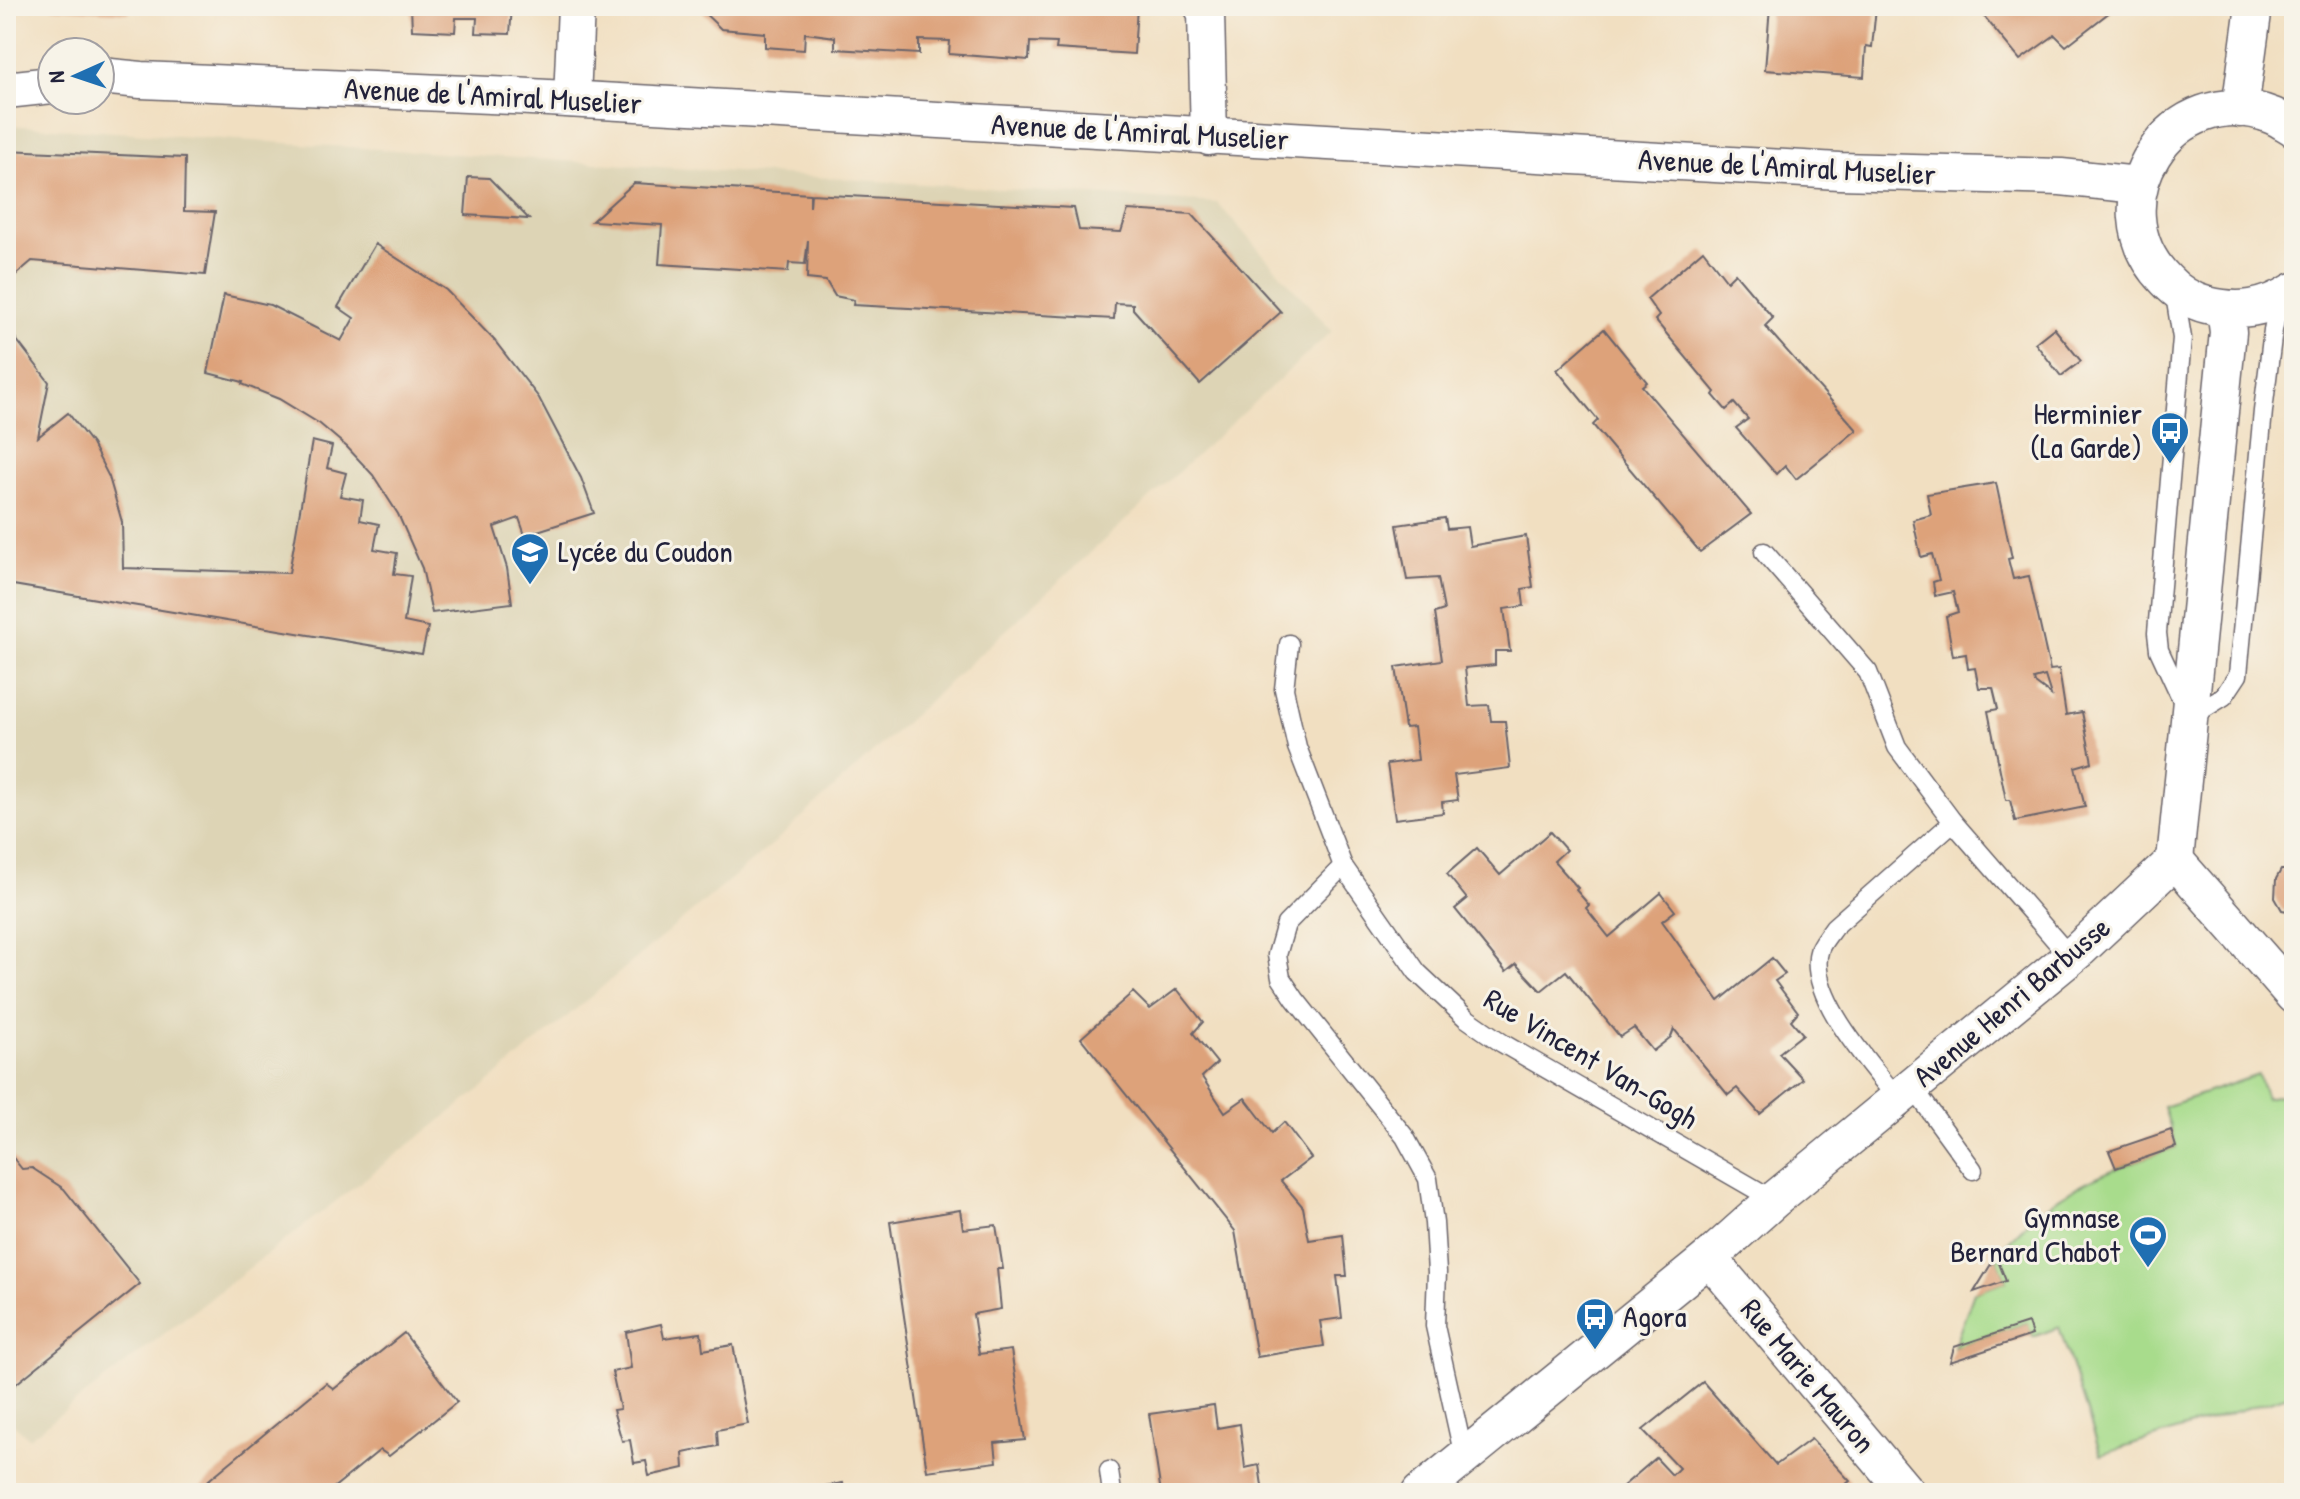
<svg xmlns="http://www.w3.org/2000/svg" width="2300" height="1499" font-family="'Patrick Hand',sans-serif">
	<style>
		.built { fill: #ddd4b5 }
		.green { fill: #a8dc8c; stroke: #657f64; stroke-width: 2 }
		.building { fill: #dda27a; fill-rule: evenodd }
		.lines { fill: none; stroke-linecap: round; stroke-linejoin: round }
		.service-casing { stroke: #6a646a; stroke-width: 21 }
		.minor-casing { stroke: #6a646a; stroke-width: 39 }
		.service { stroke: #fff; stroke-width: 18 }
		.minor { stroke: #fff; stroke-width: 36 }
		.labels { text-anchor: middle; stroke-width: 6; stroke-linejoin: round; paint-order: stroke }
		.street-label { font-size: 30px; fill: #22223b; stroke: #f7f3e8 }
		.poi-label { font-size: 30px; fill: #22223b; stroke: #f7f3e8; text-anchor: end }
	</style>
	<rect width="100%" height="100%" fill="#f7f3e8"/>
	<filter id="ink" filterUnits="userSpaceOnUse"><feTurbulence type="fractalNoise" baseFrequency=".0125" numOctaves="2"/><feDisplacementMap in="SourceGraphic" scale="16" xChannelSelector="R" yChannelSelector="G"/><feConvolveMatrix kernelMatrix="1 2 1 2 8 2 1 2 1" color-interpolation-filters="sRGB"/></filter>
	<filter id="wash" filterUnits="userSpaceOnUse"><feTurbulence type="fractalNoise" baseFrequency=".006" numOctaves="4" result="noise"/><feDisplacementMap in="SourceGraphic" scale="32" xChannelSelector="R" yChannelSelector="G"/><feGaussianBlur stdDeviation="1.8" result="paint"/><feColorMatrix in="noise" values="0 0 0 0 0 0 0 0 0 0 0 0 0 0 0 0 0 1.4 0 .05"/><feComposite in="paint" operator="in"/></filter>
	<g filter="url(#wash)">
		<rect width="100%" height="100%" fill="#f1dfc1"/>
		<polygon class="built" points="6,125 1217,203 1332,331 775,842 476,1093 29,1438 6,1417"/>
		<path class="green" d="M2258,1075L2266,1098L2279,1095L2294,1098V1393L2101,1455L2059,1327L2033,1337L2027,1323L1954,1347L1974,1292L2006,1281L1996,1256C2051,1190 2097,1174 2176,1147L2164,1107Z"/>
		<g id="blocks">
			<g class="building">
				<polygon points="52,6 130,6 130,13 52,8"/>
				<polygon points="411,6 512,6 510,34 476,33 477,18 456,18 455,32 412,30"/>
				<polygon points="697,6 1137,6 1134,54 1056,49 1057,43 1030,42 1029,60 949,54 950,41 919,40 919,54 835,49 835,37 805,33 804,50 765,47 765,33 721,29"/>
				<polygon points="1770,6 1876,7 1872,47 1866,46 1864,77 1765,70"/>
				<polygon points="1982,6 2107,6 2111,11 2066,46 2055,35 2020,60 1978,9"/>
				<polygon points="6,150 185,158 184,211 215,212 205,275 32,261 6,283"/>
				<polygon points="468,177 489,178 529,219 465,215"/>
				<polygon points="634,183 810,194 810,207 811,194 1074,208 1079,230 1121,232 1128,210 1192,214 1281,312 1200,384 1133,309 1133,304 1115,303 1114,319 853,305 854,300 835,296 826,281 807,279 808,240 805,264 789,263 788,272 659,264 662,225 592,221"/>
				<polygon points="375,244 446,290 494,340 539,398 581,478 594,513 525,535 519,518 494,527 507,568 512,603 432,613 422,568 398,514 373,475 347,447 320,424 279,399 242,384 243,382 208,373 224,295 270,305 341,341 354,318 338,307"/>
				<polygon points="1703,250 1727,281 1735,273 1773,318 1765,326 1857,430 1796,479 1785,465 1776,474 1736,428 1748,419 1734,403 1726,410 1713,395 1715,392 1655,320 1659,316 1647,299"/>
				<polygon points="6,326 49,382 38,437 68,413 92,444 109,477 122,522 123,568 289,573 312,441 332,446 327,468 346,473 340,496 363,500 360,520 379,524 374,549 397,553 394,574 411,576 404,622 428,627 422,654 13,585 6,614"/>
				<polygon points="2054,328 2081,361 2061,376 2035,343"/>
				<polygon points="1604,329 1647,382 1642,386 1751,514 1700,552 1593,425 1598,420 1557,370"/>
				<path d="M1996,483L2012,558L2008,559L2013,579L2029,576L2050,670L2059,669L2066,715L2082,712L2092,762L2075,767L2085,807L2015,821L2010,800H2006L1988,711L1998,709L1993,688H1979L1975,668L1968,669L1966,654L1953,656L1946,616L1958,612L1953,592L1935,596L1933,582L1939,580L1932,554L1921,557L1913,520L1931,515L1927,494ZM2045,676L2051,695L2035,683L2034,679Z"/>
				<polygon points="1445,518 1447,529 1467,527 1470,546 1526,536 1533,587 1522,589 1524,606 1504,609 1510,651 1495,651 1495,665 1465,668 1469,706 1489,705 1491,721 1505,721 1510,768 1454,775 1458,800 1442,802 1443,813 1395,819 1387,764 1418,760 1414,727 1405,728 1396,667 1442,660 1435,613 1444,610 1438,578 1407,580 1397,525"/>
				<polygon points="6,644 12,645 8,671 6,670"/>
				<polygon points="1550,832 1566,850 1554,861 1578,888 1576,890 1589,905 1586,908 1609,937 1661,893 1675,911 1662,921 1719,1001 1772,958 1785,974 1775,981 1798,1012 1791,1020 1803,1034 1779,1053 1803,1079 1760,1114 1737,1088 1728,1095 1674,1029 1671,1037 1653,1051 1634,1028 1620,1037 1566,971 1541,991 1516,964 1506,972 1455,909 1467,899 1447,874 1477,848 1500,875"/>
				<polygon points="2281,870 2294,870 2294,912 2282,910 2275,898 2276,879"/>
				<polygon points="1177,989 1203,1022 1193,1033 1217,1063 1202,1077 1225,1112 1245,1098 1272,1133 1284,1122 1311,1158 1281,1181 1303,1207 1309,1240 1343,1235 1347,1276 1337,1276 1342,1318 1320,1321 1324,1346 1257,1357 1235,1231 1081,1038 1133,992 1150,1009"/>
				<polygon points="2171,1130 2176,1147 2116,1168 2109,1151"/>
				<polygon points="6,1149 22,1169 32,1168 64,1189 140,1284 6,1392 6,1220 10,1217 6,1212"/>
				<polygon points="960,1210 963,1229 996,1225 1003,1269 997,1269 1001,1309 973,1314 979,1354 1011,1350 1025,1440 995,1443 997,1462 927,1471 890,1222"/>
				<polygon points="1996,1256 2006,1281 1974,1292"/>
				<polygon points="2028,1323 2032,1335 1950,1362 1954,1347"/>
				<polygon points="661,1324 664,1338 701,1333 703,1350 733,1345 748,1424 717,1430 718,1446 683,1453 684,1468 649,1476 646,1461 634,1463 630,1440 622,1441 613,1410 620,1409 612,1372 631,1368 626,1332"/>
				<polygon points="404,1333 457,1402 389,1456 380,1450 327,1493 193,1493 326,1383 334,1389"/>
				<polygon points="1703,1382 1776,1465 1811,1439 1850,1481 1834,1493 1615,1493 1656,1458 1672,1475 1679,1468 1643,1430"/>
				<polygon points="1214,1405 1217,1428 1240,1424 1245,1468 1259,1465 1263,1493 1161,1493 1149,1414"/>
				<polygon points="843,1483 845,1493 795,1493 795,1491"/>
			</g>
		</g>
	</g>
	<g filter="url(#ink)">
		<use href="#blocks" fill-opacity="0" stroke="#6a646a" stroke-width="2"/>
		<g class="lines">
			<g class="service-casing">
				<g id="service">
					<polyline points="2174,289 2182,338 2157,633 2159,650 2190,717 2224,696 2238,675 2263,411 2273,330 2279,300"/>
					<polyline points="1764,552 1868,672 1897,747 1953,822 2070,957"/>
					<polyline points="1289,644 1284,689 1297,747 1343,866 1417,972 1466,1018 1502,1043 1774,1200"/>
					<polyline points="1343,866 1286,924 1277,955 1281,978 1295,999 1405,1137 1428,1179 1434,1223 1437,1272 1435,1326 1464,1457"/>
					<polyline points="1912,1086 1973,1170"/>
					<path d="M1897,1098C1871,1065 1804,993 1820,948C1823,941 1830,933 1834,927L1953,822"/>
					<polyline points="1109,1471 1112,1493"/>
				</g>
			</g>
			<g class="minor-casing">
				<g id="minor">
					<polyline points="1202,6 1206,13 1209,137"/>
					<polyline points="100,76 141,80 513,96 1839,171 2061,177 2138,185"/>
					<polyline points="6,90 52,85"/>
					<polyline points="572,99 576,6"/>
					<polyline points="2240,109 2254,6"/>
					<path d="M2294,128C2287,124 2280,119 2273,116C2172,75 2091,204 2166,280C2177,292 2191,301 2207,305C2239,313 2266,309 2294,291"/>
					<polyline points="2175,860 2294,996"/>
					<polyline points="1709,1258 1907,1493"/>
					<polyline points="1420,1493 1709,1258 1774,1200 2080,949 2175,860 2228,332 2225,309"/>
				</g>
			</g>
			<use href="#service" class="service"/>
			<use href="#minor" class="minor"/>
		</g>
	</g>
	<defs>
		<g id="bus-pin" transform="scale(2)"><path d="M0 17L-7.5 6A9.5 9.5 0 1 1 7.5 6Z" fill="#1f6fb2" stroke="#f7f3e8"/><path d="M-5-6H5V4H4V6H2V4H-2V6H-4V4H-5ZM-3.5-4V0h7V-4ZM-3.5 1.2v1.5H-2V1.2ZM2 1.2v1.5H3.5V1.2Z" fill="#fff"/></g>
		<g id="school-pin" transform="scale(2)"><path d="M0 17L-7.5 6A9.5 9.5 0 1 1 7.5 6Z" fill="#1f6fb2" stroke="#f7f3e8"/><path d="M0-5L7-2L0 1L-7-2ZM-4 1L0 2.5L4 1V4Q0 6-4 4Z" fill="#fff"/></g>
		<g id="stadium-pin" transform="scale(2)"><path d="M0 17L-7.5 6A9.5 9.5 0 1 1 7.5 6Z" fill="#1f6fb2" stroke="#f7f3e8"/><path d="M0-5a6.5 5 0 1 0 0 10a6.5 5 0 1 0 0-10ZM-3.5-1.8h7v3.6h-7Z" fill="#fff"/></g>
	</defs>
	<g fill-rule="evenodd">
		<use href="#bus-pin" x="2170" y="431"/>
		<use href="#school-pin" x="530" y="552"/>
		<use href="#stadium-pin" x="2148" y="1235"/>
		<use href="#bus-pin" x="1595" y="1317"/>
	</g>
	<g class="labels">
		<g class="street-label">
			<text transform="translate(493 96) rotate(3)" y="10">Avenue de l'Amiral Muselier</text>
			<text transform="translate(1140 132) rotate(3)" y="10">Avenue de l'Amiral Muselier</text>
			<text transform="translate(1787 167) rotate(3)" y="10">Avenue de l'Amiral Muselier</text>
			<text transform="translate(2012 1002) rotate(-40)" y="10">Avenue Henri Barbusse</text>
			<text transform="translate(1591 1059) rotate(31)" y="10">Rue Vincent Van-Gogh</text>
			<text transform="translate(1808 1376) rotate(50)" y="10">Rue Marie Mauron</text>
		</g>
		<g class="poi-label">
			<text x="2142" y="424">Herminier<tspan x="2142" dy="34">(La Garde)</tspan></text>
			<text x="558" y="562" text-anchor="start">Lycée du Coudon</text>
			<text x="2120" y="1228">Gymnase<tspan x="2120" dy="34">Bernard Chabot</tspan></text>
			<text x="1623" y="1327" text-anchor="start">Agora</text>
		</g>
	</g>
	<rect width="2300" height="1499" fill="none" stroke="#f7f3e8" stroke-width="32"/>
	<g transform="translate(76 76) rotate(267)"><circle r="38" fill="#f7f3e8" stroke="#a29fa3" stroke-width="2"/>
	<path d="M0-6L14 30L0 20L-14 30Z" fill="#1f6fb2"/>
	<text y="-12" font-size="22" font-weight="bold" text-anchor="middle" fill="#22223b">N</text>
	</g>
</svg>
